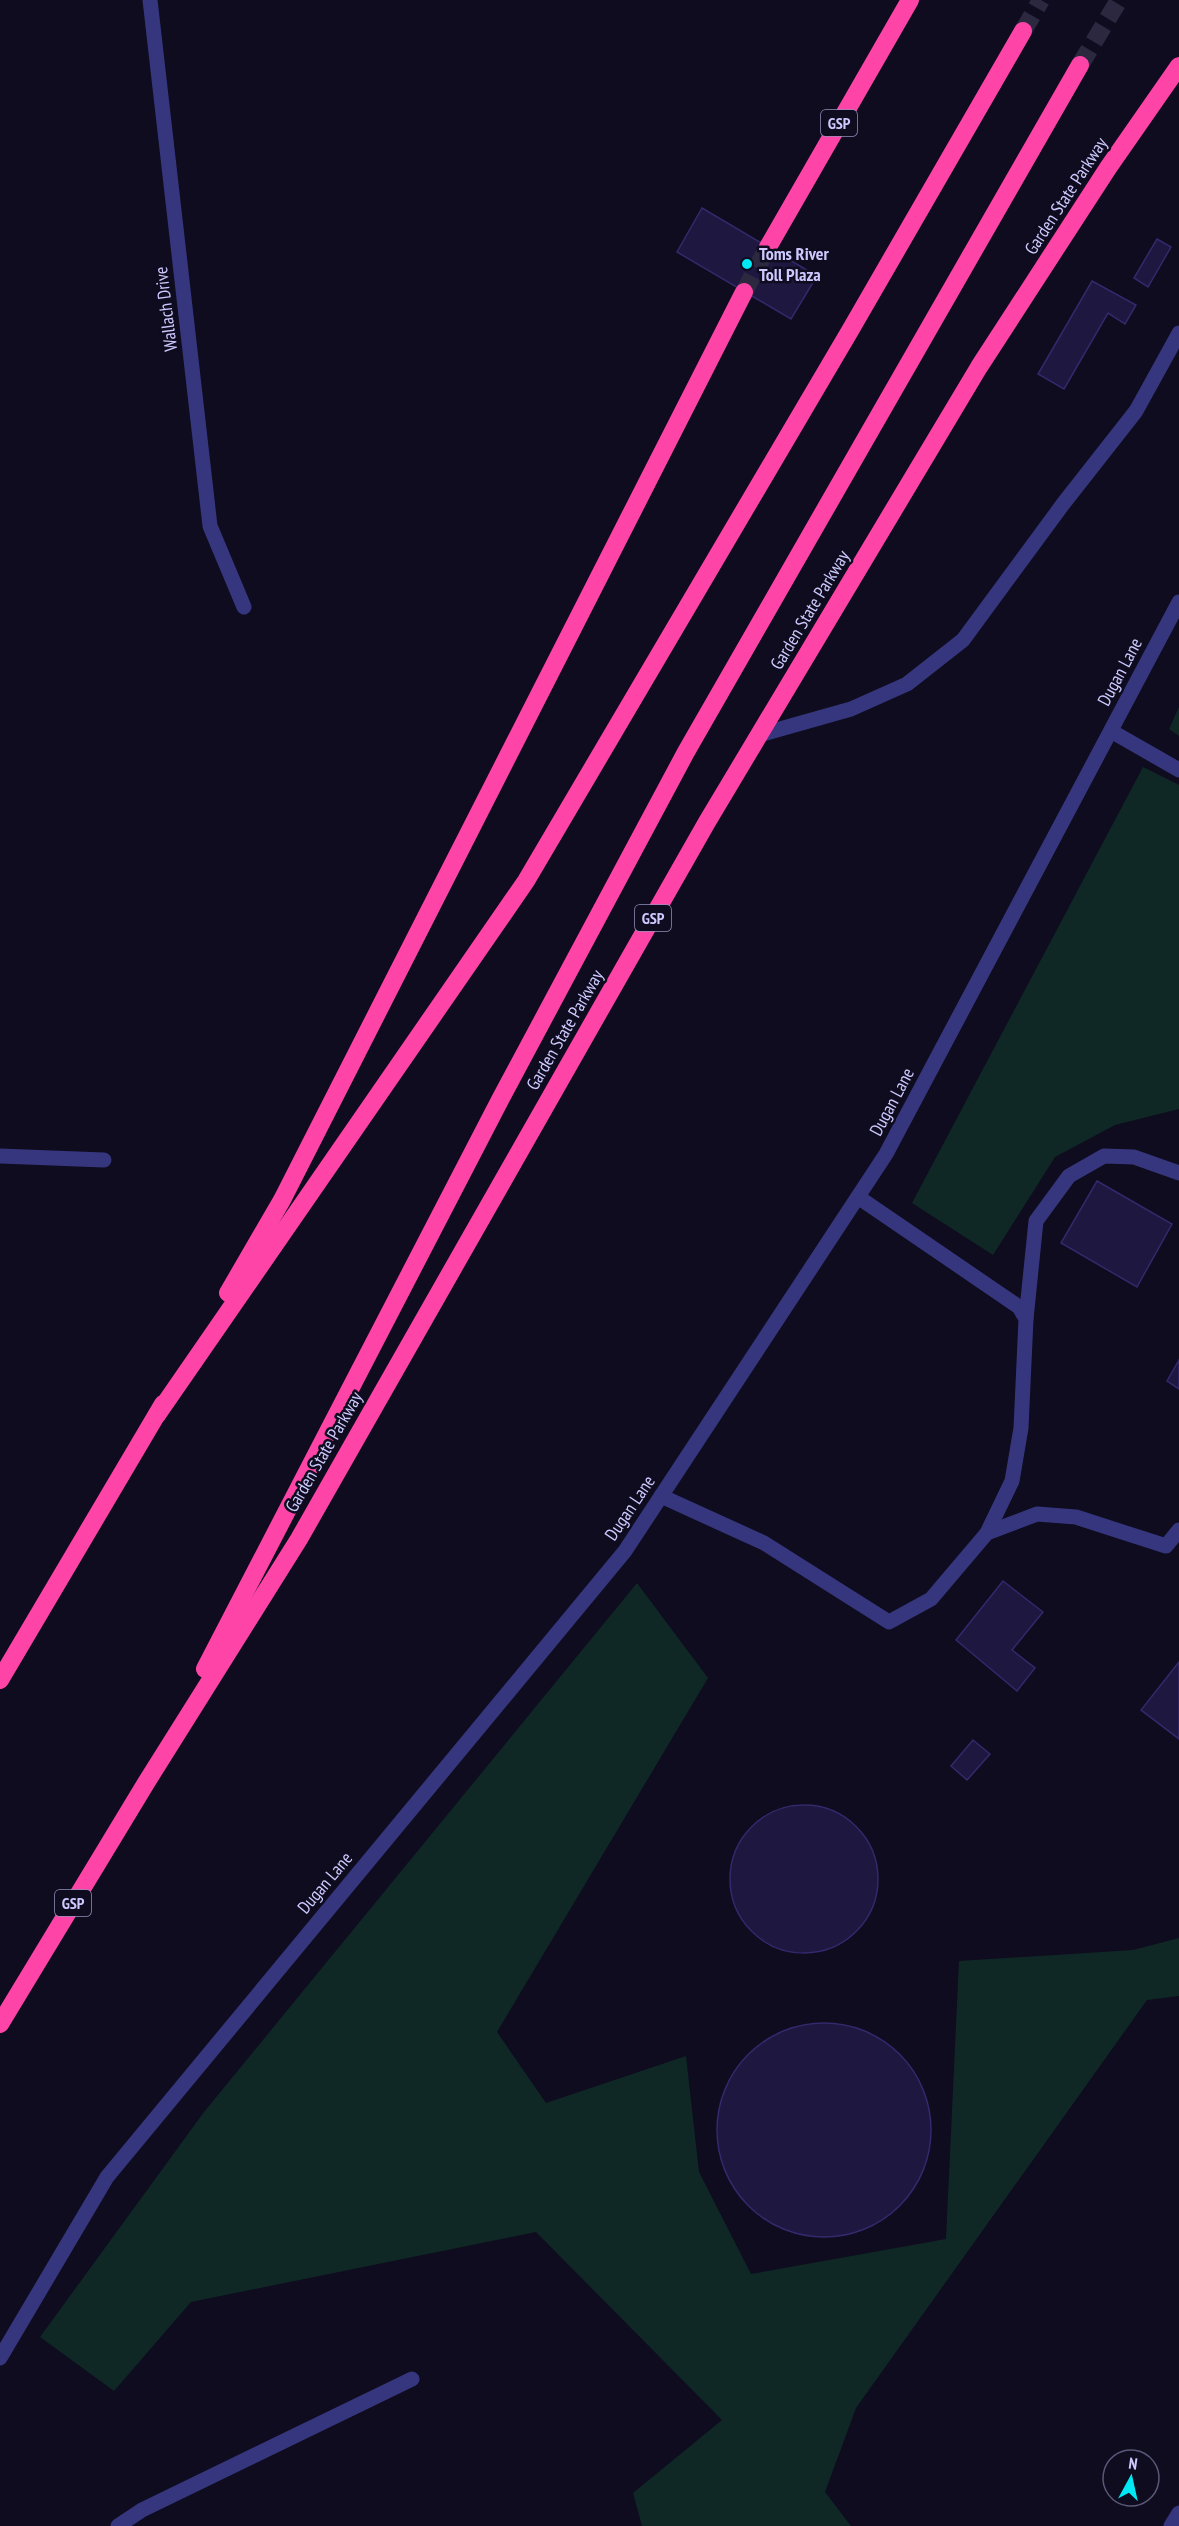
<svg xmlns="http://www.w3.org/2000/svg" width="1179" height="2526" font-family="'PT Sans Narrow',sans-serif">
	<style>
		.green { fill: #0f2826 }
		.building { fill: #1e1740; stroke: #33296c; stroke-width: 1.5 }
		.lines { fill: none; stroke-linecap: round; stroke-linejoin: round }
		.highway-tunnel { stroke: #2b2840; stroke-width: 18; stroke-dasharray: 18 9; stroke-linecap: butt }
		.lane { stroke: #36367e; stroke-width: 15 }
		.street { stroke: #36367e; stroke-width: 15 }
		.highway { stroke: #ff44a7; stroke-width: 18 }
		.poi-dot { fill: #00e8f4; stroke: #0e0c1e; stroke-width: 2 }
		.labels { text-anchor: middle; stroke-width: 5; stroke-linejoin: round; paint-order: stroke }
		.shield { fill: #0e0c1e; stroke: #9490bc; stroke-width: 1.5 }
		.shield-label { font-size: 16px; font-weight: bold; fill: #cdc9ff }
		.street-label { font-size: 18px; fill: #cdc9ff; stroke: #0e0c1e }
		.poi-label { font-size: 18px; font-weight: bold; fill: #cdc9ff; stroke: #0e0c1e; text-anchor: start }
	</style>
	<rect width="100%" height="100%" fill="#0e0c1e"/>
	<g class="green">
		<polygon points="1179,707 1179,736 1169,729"/>
		<polygon points="1143,767 1179,785 1179,1109 1115,1125 1055,1157 993,1255 912,1203"/>
		<polygon points="637,1583 708,1678 497,2032 546,2103 686,2056 699,2172 751,2274 946,2239 959,1961 1133,1950 1179,1938 1179,1996 1147,2000 856,2408 825,2492 851,2526 642,2526 633,2493 722,2420 536,2232 191,2302 114,2391 40,2337 204,2112"/>
	</g>
	<g class="building">
		<polygon points="702,208 817,276 791,319 677,252"/>
		<polygon points="1157,239 1171,247 1148,287 1134,278"/>
		<polygon points="1092,281 1136,305 1125,324 1108,313 1064,389 1038,374"/>
		<polygon points="1097,1181 1172,1224 1137,1287 1061,1243"/>
		<polygon points="1179,1360 1179,1389 1167,1381"/>
		<polygon points="1003,1581 1043,1612 1012,1650 1035,1668 1017,1691 956,1640"/>
		<polygon points="1179,1662 1179,1739 1141,1710"/>
		<polygon points="973,1740 990,1754 967,1780 951,1766"/>
		<circle cx="804" cy="1879" r="74"/>
		<circle cx="824" cy="2130" r="107"/>
	</g>
	<g class="lines">
		<g class="highway-tunnel">
			<polyline points="1023,31 1041,0"/>
			<polyline points="1080,65 1119,0"/>
			<polyline points="744,292 768,247"/>
		</g>
		<g class="lane">
			<polyline points="1111,731 1179,770"/>
			<polyline points="759,735 851,709 907,684 963,640 1063,504 1136,411 1179,333"/>
			<polyline points="858,1197 1019,1307 1026,1319 1021,1428 1012,1481 987,1533"/>
			<polyline points="1026,1319 1036,1221 1069,1176 1104,1156 1134,1157 1179,1173"/>
			<polyline points="661,1496 764,1543 889,1622 931,1599 987,1533 1037,1514 1076,1517 1166,1546 1179,1530"/>
			<polyline points="118,2526 142,2510 412,2379"/>
		</g>
		<g class="street">
			<polyline points="150,0 210,526 244,607"/>
			<polyline points="0,1156 104,1160"/>
			<polyline points="0,2358 107,2177 625,1551 886,1154 1179,602"/>
			<polyline points="1171,2526 1179,2513"/>
		</g>
		<g class="highway">
			<polyline points="768,247 910,0"/>
			<polyline points="228,1293 282,1200 744,292"/>
			<polyline points="157,1415 526,881 851,329 1023,31"/>
			<polyline points="205,1669 501,1098 686,752 1080,65"/>
			<polyline points="0,1680 163,1404"/>
			<polyline points="0,2024 146,1783 299,1539 707,822 979,367 1108,168 1179,66"/>
		</g>
	</g>
	<circle class="poi-dot" cx="747" cy="264" r="6"/>
	<g class="labels">
		<g class="shield">
			<rect x="821" y="110" width="36" height="26" rx="4.5"/>
			<rect x="635" y="905" width="36" height="26" rx="4.5"/>
			<rect x="55" y="1890" width="36" height="26" rx="4.5"/>
		</g>
		<g class="shield-label">
			<text x="839" y="129">GSP</text>
			<text x="653" y="924">GSP</text>
			<text x="73" y="1909">GSP</text>
		</g>
		<g class="street-label">
			<text transform="translate(1066 196) rotate(-57)" y="6">Garden State Parkway</text>
			<text transform="translate(166 309) rotate(-97)" y="6">Wallach Drive</text>
			<text transform="translate(810 610) rotate(-59)" y="6">Garden State Parkway</text>
			<text transform="translate(1120 672) rotate(-62)" y="6">Dugan Lane</text>
			<text transform="translate(565 1030) rotate(-60)" y="6">Garden State Parkway</text>
			<text transform="translate(892 1102) rotate(-62)" y="6">Dugan Lane</text>
			<text transform="translate(324 1452) rotate(-60)" y="6">Garden State Parkway</text>
			<text transform="translate(630 1508) rotate(-56)" y="6">Dugan Lane</text>
			<text transform="translate(325 1883) rotate(-50)" y="6">Dugan Lane</text>
		</g>
		<g class="poi-label">
			<text x="759" y="260">Toms River<tspan x="759" dy="21">Toll Plaza</tspan></text>
		</g>
	</g>
	<g transform="translate(1131 2478) rotate(8)"><circle r="28" fill="#0e0c1e" stroke="#5a5878" stroke-width="1.5"/>
	<path d="M0-4.5L10 22L0 15L-10 22Z" fill="#00e8f4"/>
	<text y="-9" font-size="16" font-weight="bold" text-anchor="middle" fill="#cdc9ff">N</text>
	</g>
</svg>
